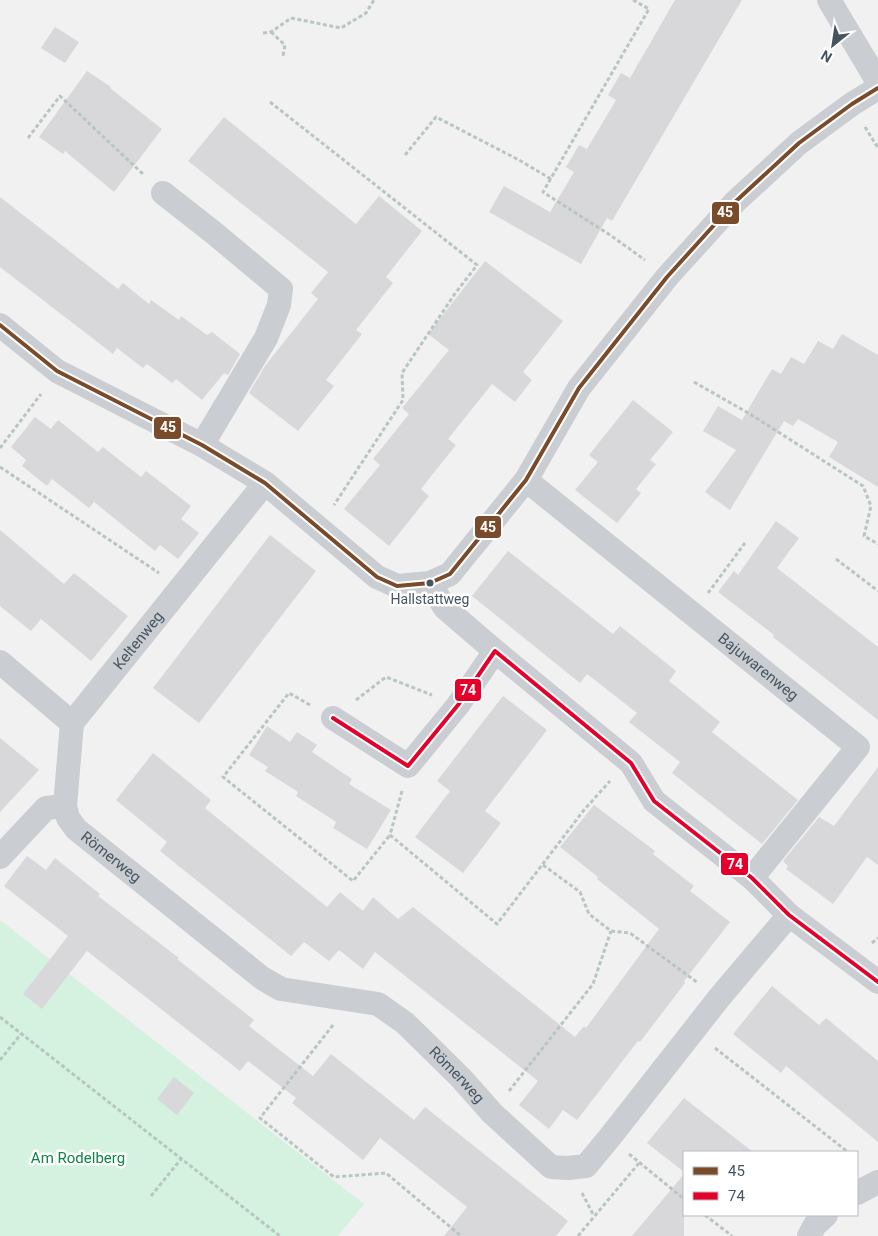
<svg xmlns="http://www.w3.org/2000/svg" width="878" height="1236" font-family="Roboto,sans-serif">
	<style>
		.green { fill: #d4f2df }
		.building { fill: #d8d8da }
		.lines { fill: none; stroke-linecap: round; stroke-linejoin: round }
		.path { stroke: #b8c6c1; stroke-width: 3; stroke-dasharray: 4 2.5; stroke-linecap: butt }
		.minor { stroke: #cacdd1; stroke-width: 24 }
		.bus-1-casing { stroke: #fff; stroke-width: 8 }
		.bus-2-casing { stroke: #fff; stroke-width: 8 }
		.bus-1 { stroke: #7a4b2a; stroke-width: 4 }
		.bus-2 { stroke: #e4002b; stroke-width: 4 }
		.bus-dot { fill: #475460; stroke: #fff; stroke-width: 2 }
		.labels { text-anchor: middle; stroke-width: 5; stroke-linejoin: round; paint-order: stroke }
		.bus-label { font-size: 14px; fill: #475460; stroke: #fff }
		.street-label { font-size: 15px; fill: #475460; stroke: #fff }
		.park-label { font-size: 15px; fill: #108347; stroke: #fff }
		.line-badge { stroke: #fff; stroke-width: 2 }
		.badge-label { font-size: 14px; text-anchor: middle; font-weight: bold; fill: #fff }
	</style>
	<rect width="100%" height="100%" fill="#f2f1f1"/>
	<polygon class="green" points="0,920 364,1204 338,1236 0,1236"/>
	<g class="building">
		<polygon points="675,0 742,0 612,221 607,218 581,264 489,212 504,186 550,212 574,172 566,167 579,145 587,149 616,100 608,95 621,73 630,78"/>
		<polygon points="55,27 79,42 65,63 41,48"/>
		<polygon points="87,71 111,87 110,88 162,129 114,192 65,151 63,154 39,137"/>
		<polygon points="224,117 356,224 379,196 422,231 386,277 393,283 356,330 362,334 326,380 334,386 298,431 249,393 265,366 318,299 311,293 328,272 188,161"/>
		<polygon points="0,197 118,289 123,283 149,304 151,300 179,320 181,316 207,335 212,332 240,354 228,375 224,373 202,400 176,379 172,383 147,364 143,368 117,348 113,354 0,267"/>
		<polygon points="485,261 563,321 523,372 532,380 515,402 492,384 448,439 456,445 421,489 429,496 389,546 344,509 380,465 373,459 409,414 402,408 449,350 428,334"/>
		<polygon points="842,334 878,355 878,487 829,457 838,442 798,419 793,426 784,421 730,510 705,492 736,450 703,431 718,406 742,420 772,369 781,374 791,357 804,364 818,341 833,349"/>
		<polygon points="633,400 673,432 650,460 656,464 636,489 641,493 617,523 575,490 598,462 589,455"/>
		<polygon points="35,417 51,429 58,420 98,452 103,447 141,477 146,471 191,506 181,519 199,533 178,559 160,545 155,551 94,502 89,508 52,479 47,486 22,466 26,460 11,447"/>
		<polygon points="776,521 799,538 777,568 878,647 878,720 773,637 774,635 718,592 734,571 738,575"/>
		<polygon points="0,530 64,584 74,573 128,616 91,661 41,619 31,631 0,606"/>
		<polygon points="270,535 316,571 199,723 153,688"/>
		<polygon points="508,551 613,634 620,626 676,671 669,681 720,722 712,732 798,800 762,844 672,773 680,762 629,722 637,713 587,674 580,683 472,596"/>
		<polygon points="503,696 547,730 485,811 501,823 463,873 415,837 450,791 437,781"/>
		<polygon points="267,726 290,742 297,732 317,745 312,752 352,779 349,784 391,810 367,849 333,828 336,822 296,796 298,792 265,771 268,767 249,755"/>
		<polygon points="0,738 39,770 0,812"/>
		<polygon points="153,753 211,800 205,808 327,907 340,892 363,911 373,897 398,919 413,907 575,1037 584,1026 586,1028 659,929 597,879 598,877 560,847 594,805 655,851 653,854 694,886 690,891 730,922 684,981 685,983 640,1042 638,1041 577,1120 563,1110 549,1129 519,1105 538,1081 375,952 363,969 339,950 329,961 304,942 291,956 160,851 167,842 116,800"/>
		<polygon points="878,767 878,865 867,857 833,904 786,869 788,866 783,861 819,817 834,826"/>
		<polygon points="27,856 46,870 55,858 100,894 98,896 179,958 177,959 254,1020 249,1026 313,1076 331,1054 414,1120 425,1107 568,1221 556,1236 444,1236 467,1207 380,1138 363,1160 292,1103 296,1098 248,1061 240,1071 87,951 42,1009 23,994 68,936 4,886"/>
		<polygon points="772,986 819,1025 826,1018 878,1061 878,1142 786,1066 781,1073 733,1034"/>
		<polygon points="174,1077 194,1093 177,1115 157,1099"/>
		<polygon points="684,1098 753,1152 684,1152 684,1172 665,1157 647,1143"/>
		<polygon points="684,1174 684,1236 632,1236 659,1204"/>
	</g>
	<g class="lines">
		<g class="path">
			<polyline points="633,0 649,9 543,192 610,235 645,260"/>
			<polyline points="271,32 285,45 283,56"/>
			<polyline points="263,33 271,32 291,18 341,28 366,13 374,0"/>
			<polyline points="270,102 477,265 454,295 402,373 403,400 334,505"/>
			<polyline points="865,127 878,148"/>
			<polyline points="28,138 60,96 144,175"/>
			<polyline points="405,155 436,117 519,160 551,179"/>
			<polyline points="694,382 750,414 863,486 871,506 864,536 878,544"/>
			<polyline points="0,448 41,394"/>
			<polyline points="0,467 159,573"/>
			<polyline points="836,559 878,591"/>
			<polyline points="708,593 745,543"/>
			<polyline points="356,700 386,677 432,695"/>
			<polyline points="310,705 289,693 223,777 353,881 390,835"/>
			<polyline points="402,791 390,835 497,924 584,810 610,781"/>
			<polyline points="543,865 580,892 589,914 611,931 630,933 698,983"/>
			<polyline points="872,943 878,938"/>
			<polyline points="0,1017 280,1236"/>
			<polyline points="333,1025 260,1118 334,1177 386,1173 461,1236"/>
			<polyline points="715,1048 848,1152"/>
			<polyline points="0,1060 21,1034"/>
			<polyline points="509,1091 593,984 611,931"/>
			<polyline points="629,1154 684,1199"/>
			<polyline points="582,1193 594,1216"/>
			<polyline points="151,1196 181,1159"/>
			<polyline points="705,1215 732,1236"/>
			<polyline points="578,1236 639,1163"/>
		</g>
		<g class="minor">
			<polyline points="829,0 878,82"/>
			<polyline points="163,193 214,233 281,289 279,305 266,338 202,445"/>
			<polyline points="0,325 57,371 202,445 265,483 377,577 397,586 430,583 450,574 526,480 579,388 667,277 735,202 799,143 852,104 878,88"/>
			<path id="s1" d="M526,480L858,747L752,878"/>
			<polyline points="430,583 445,608 495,651"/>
			<polyline points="0,662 72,723"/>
			<polyline points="333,718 408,766 458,705 495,651 631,763 654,801 752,878 789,915 878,982"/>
			<path id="s2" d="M72,723L65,806L68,818L76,829L262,978L281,989L378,1004L405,1023L461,1078L492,1113L551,1167L568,1168L586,1166L610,1137L719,998L789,915"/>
			<path id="s3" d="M72,723L265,483"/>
			<polyline points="0,857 46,808 65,806"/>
			<polyline points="857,1193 878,1182"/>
			<polyline points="809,1236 815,1225 826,1215"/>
		</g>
		<g class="bus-1-casing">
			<polyline id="bus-1" points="0,325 57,371 202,445 265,483 377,577 397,586 430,583 450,574 526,480 579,388 667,277 735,202 799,143 852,104 878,88"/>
		</g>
		<g class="bus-2-casing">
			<polyline id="bus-2" points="333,718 408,766 458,705 495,651 631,763 654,801 752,878 789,915 878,982"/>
		</g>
		<use href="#bus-1" class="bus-1"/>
		<use href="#bus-2" class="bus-2"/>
	</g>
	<circle class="bus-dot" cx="430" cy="583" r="4.5"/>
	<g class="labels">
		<g class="bus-label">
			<text x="430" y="604">Hallstattweg</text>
		</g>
		<g class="street-label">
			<text dy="5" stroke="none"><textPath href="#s3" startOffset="106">Keltenweg</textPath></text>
			<text dy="5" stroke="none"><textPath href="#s1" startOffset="298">Bajuwarenweg</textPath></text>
			<text dy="5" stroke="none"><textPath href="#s2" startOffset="154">Römerweg</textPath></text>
			<text dy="5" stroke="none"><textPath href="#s2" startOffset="574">Römerweg</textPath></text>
		</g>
		<g class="park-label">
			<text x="78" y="1163">Am Rodelberg</text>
		</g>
	</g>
	<g class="line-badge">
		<rect x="711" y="201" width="29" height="24" rx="5" fill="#7a4b2a"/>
		<rect x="153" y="416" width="29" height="24" rx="5" fill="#7a4b2a"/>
		<rect x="474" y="515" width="28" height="24" rx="5" fill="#7a4b2a"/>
		<rect x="454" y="678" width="28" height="24" rx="5" fill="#e4002b"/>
		<rect x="720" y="852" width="29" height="24" rx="5" fill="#e4002b"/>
	</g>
	<g class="badge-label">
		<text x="725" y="217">45</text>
		<text x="168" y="432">45</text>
		<text x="488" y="532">45</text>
		<text x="468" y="695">74</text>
		<text x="735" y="869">74</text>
	</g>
	<rect x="683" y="1151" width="175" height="65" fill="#ffffff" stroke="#b5bbbf"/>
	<rect x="693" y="1167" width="25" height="8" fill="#7a4b2a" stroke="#b5bbbf"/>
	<text x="728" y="1176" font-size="15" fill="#475460">45</text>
	<rect x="693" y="1192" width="25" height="8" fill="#e4002b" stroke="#b5bbbf"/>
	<text x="728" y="1201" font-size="15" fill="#475460">74</text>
	<g transform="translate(833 45) rotate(210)" stroke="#ffffff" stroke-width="4" paint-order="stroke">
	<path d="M0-4L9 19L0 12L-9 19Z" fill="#475460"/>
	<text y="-8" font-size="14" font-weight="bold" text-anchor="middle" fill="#475460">N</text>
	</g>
</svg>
